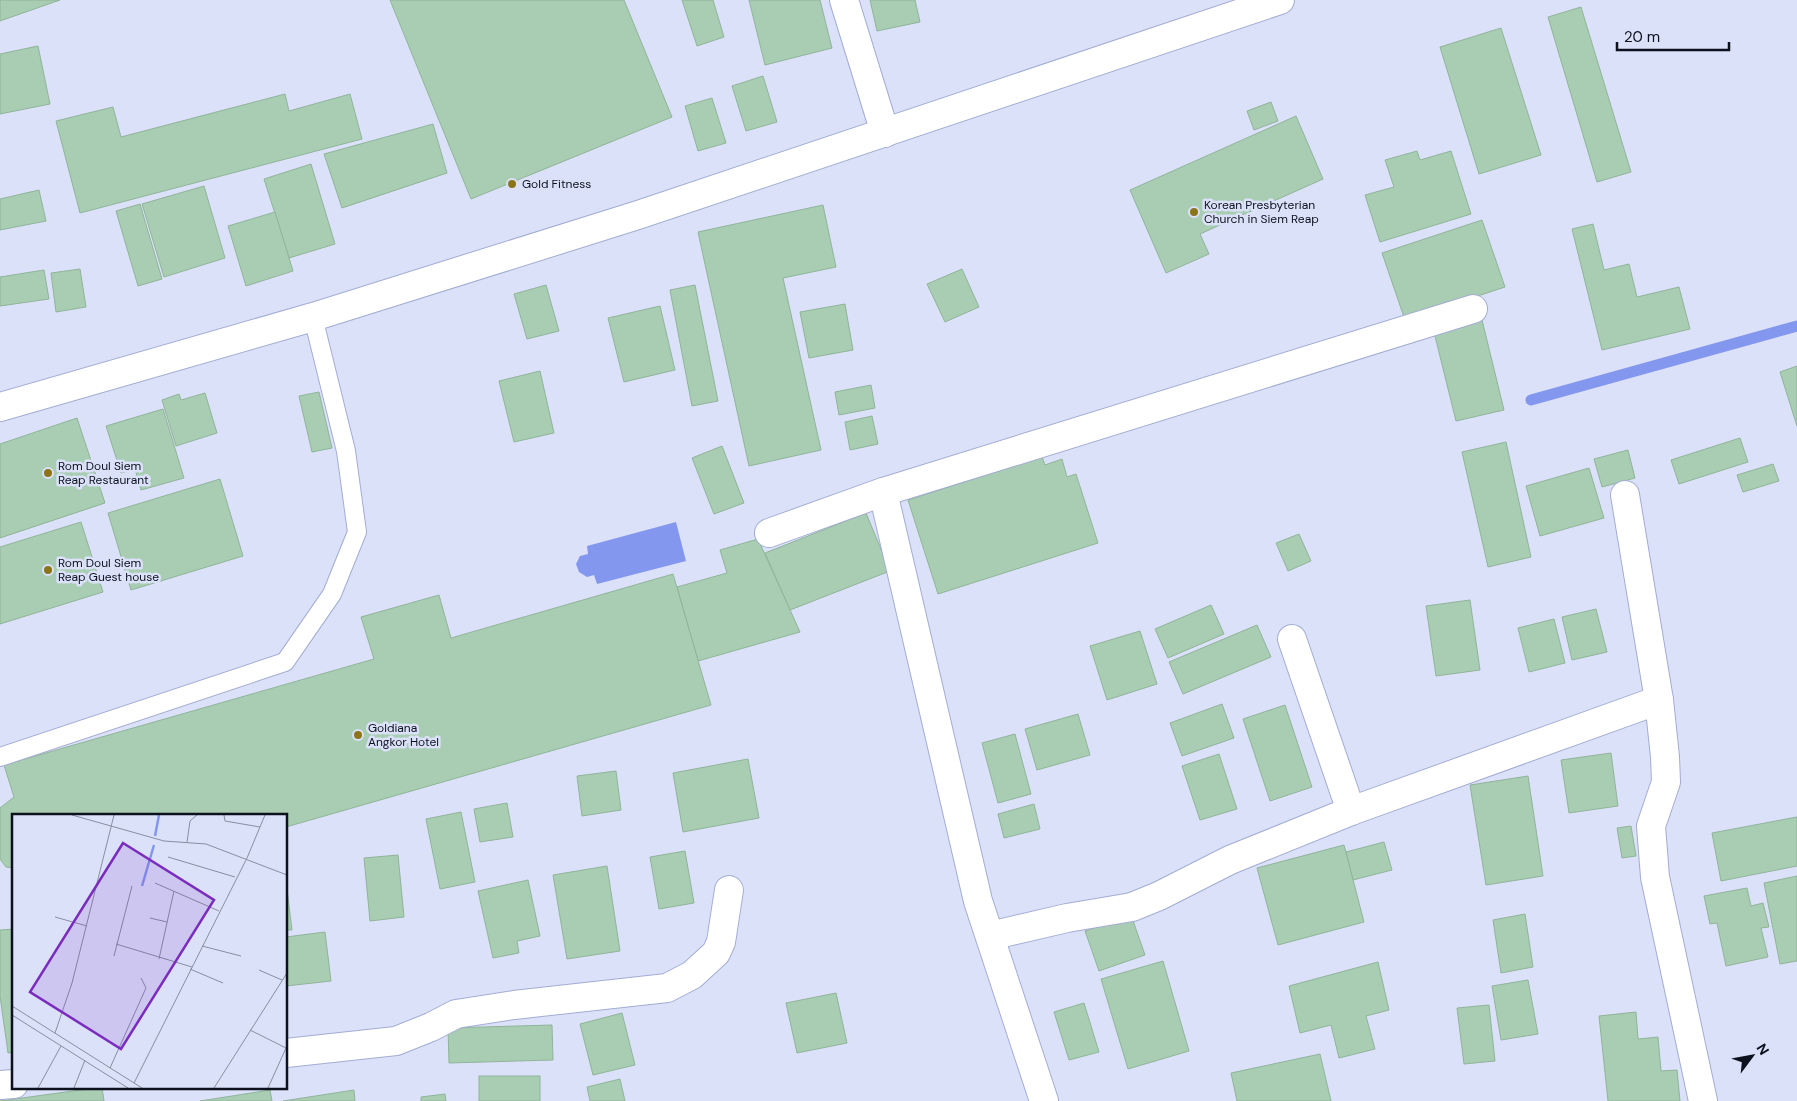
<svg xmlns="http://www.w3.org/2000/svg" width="1797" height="1101" font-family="'DM Sans',sans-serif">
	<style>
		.water { fill: #8497ee }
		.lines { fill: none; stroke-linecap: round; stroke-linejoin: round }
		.stream { stroke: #8497ee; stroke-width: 11 }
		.building { fill: #a8cdb2; stroke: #90b49a }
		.lane-casing { stroke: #a3add3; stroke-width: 20 }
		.street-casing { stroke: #a3add3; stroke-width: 30 }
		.secondary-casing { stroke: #a3add3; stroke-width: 30 }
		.lane { stroke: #fff; stroke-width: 18 }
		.street { stroke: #fff; stroke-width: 28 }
		.secondary { stroke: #fff; stroke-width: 28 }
		.poi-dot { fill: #8c7418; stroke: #dbe1f9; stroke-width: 2 }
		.labels { text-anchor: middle; stroke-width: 5; stroke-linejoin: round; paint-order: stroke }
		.poi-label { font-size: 12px; fill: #0d111e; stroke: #dbe1f9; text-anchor: start }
		.inset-river { fill: none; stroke: #8497ee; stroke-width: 2.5 }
		.inset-road { fill: none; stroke: #898ea1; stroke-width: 1 }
		.view { fill: #7b2cbf; fill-opacity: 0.15; stroke: #7b2cbf; stroke-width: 2.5 }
		.inset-edge { fill: none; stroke: #0d111e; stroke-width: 2.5 }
	</style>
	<rect width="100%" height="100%" fill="#dbe1f9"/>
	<polygon class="water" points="676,522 686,561 597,584 594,575 587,577 579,572 576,564 580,556 588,554 587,546"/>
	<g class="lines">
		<polyline class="stream" points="1531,400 1797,326"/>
	</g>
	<g class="building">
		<polygon points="0,0 60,0 0,21"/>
		<polygon points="390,0 624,0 672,117 471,199"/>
		<polygon points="682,0 713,0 724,37 697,46"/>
		<polygon points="749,0 820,0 832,48 765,65"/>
		<polygon points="870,0 915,0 920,22 877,31"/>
		<polygon points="1581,7 1631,172 1597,182 1548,17"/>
		<polygon points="1501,28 1541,155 1479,174 1440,47"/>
		<polygon points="38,46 50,104 0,114 0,54"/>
		<polygon points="763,76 777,122 746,131 732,86"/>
		<polygon points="285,94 289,111 350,94 362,139 80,213 56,121 113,107 121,137"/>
		<polygon points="712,98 726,143 698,151 685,106"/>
		<polygon points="1271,102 1278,121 1254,130 1247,111"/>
		<polygon points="1296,116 1323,179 1200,234 1209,254 1166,273 1130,190"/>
		<polygon points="433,124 447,173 342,208 324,154"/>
		<polygon points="1417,151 1420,160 1451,151 1471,214 1380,242 1365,195 1394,187 1385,160"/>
		<polygon points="311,164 335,244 289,258 264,179"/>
		<polygon points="204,186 225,258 164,277 142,204"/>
		<polygon points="39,190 46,221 0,230 0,199"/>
		<polygon points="140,204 162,279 138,286 116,211"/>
		<polygon points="823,205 836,267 783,278 821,450 749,466 698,232"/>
		<polygon points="275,212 293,271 246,286 228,226"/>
		<polygon points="1482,220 1505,287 1405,320 1382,253"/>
		<polygon points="1593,224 1604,270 1629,264 1637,297 1679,287 1690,329 1602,350 1572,229"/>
		<polygon points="80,269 86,307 56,312 51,273"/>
		<polygon points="962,269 979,307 945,322 927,284"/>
		<polygon points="44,270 49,299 0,306 0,277"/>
		<polygon points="546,285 559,331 527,339 514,294"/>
		<polygon points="695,285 718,401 692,406 670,290"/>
		<polygon points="845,304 853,350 809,358 800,312"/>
		<polygon points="660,306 675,370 624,382 608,318"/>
		<polygon points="1482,320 1504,410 1456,421 1434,332"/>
		<polygon points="1797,366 1797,426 1780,372"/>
		<polygon points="540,371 554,433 514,442 499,381"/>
		<polygon points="871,385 875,408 839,415 835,392"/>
		<polygon points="319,392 332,448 312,452 299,396"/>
		<polygon points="205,393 217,433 176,446 162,400 179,394 181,400"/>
		<polygon points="163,409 184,478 141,490 135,469 121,473 106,426"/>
		<polygon points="872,416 878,444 850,450 845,422"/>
		<polygon points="77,418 105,503 0,538 0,444"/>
		<polygon points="1740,438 1748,462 1679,484 1671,460"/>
		<polygon points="1506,442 1531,557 1488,567 1462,452"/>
		<polygon points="722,446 744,503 714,514 692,458"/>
		<polygon points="1628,450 1635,478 1602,487 1594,459"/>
		<polygon points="1042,457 1045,465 1062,459 1067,477 1076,474 1098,543 938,594 908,500"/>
		<polygon points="1773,464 1779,481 1743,492 1737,475"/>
		<polygon points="1589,468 1604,518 1540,536 1526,486"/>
		<polygon points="220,479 243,556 131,590 108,513"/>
		<polygon points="866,513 890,571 790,610 765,553"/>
		<polygon points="81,522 103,592 0,624 0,547"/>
		<polygon points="1299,534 1311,561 1288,571 1276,543"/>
		<polygon points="758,539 800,632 698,661 677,587 727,573 720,550"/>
		<polygon points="673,574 711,705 286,827 286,815 14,815 14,868 6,867 0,859 0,808 14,797 4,765 374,659 361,617 439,595 451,638"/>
		<polygon points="1470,600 1480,670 1436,676 1426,606"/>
		<polygon points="1211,605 1224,634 1168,658 1155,629"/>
		<polygon points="1596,609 1607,652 1572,660 1562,617"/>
		<polygon points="1554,619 1565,663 1529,672 1518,628"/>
		<polygon points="1257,625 1271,657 1183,694 1169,662"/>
		<polygon points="1140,631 1157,684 1107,700 1090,646"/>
		<polygon points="1222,704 1234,738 1182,756 1170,723"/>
		<polygon points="1285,705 1312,787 1270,801 1243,719"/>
		<polygon points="1078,714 1090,755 1037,770 1025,729"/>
		<polygon points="1015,734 1031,794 998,803 982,743"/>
		<polygon points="1611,753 1618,806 1569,813 1561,760"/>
		<polygon points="1219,754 1237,809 1200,820 1182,766"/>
		<polygon points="748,759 759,818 683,832 673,773"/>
		<polygon points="616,771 621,810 582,816 577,776"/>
		<polygon points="1528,776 1543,876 1486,885 1470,785"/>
		<polygon points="507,803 513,837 480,842 474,809"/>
		<polygon points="1034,804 1040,829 1004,838 998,814"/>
		<polygon points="461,812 475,882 440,889 426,819"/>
		<polygon points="1797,817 1797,866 1721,881 1712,833"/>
		<polygon points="1631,826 1636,856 1622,858 1617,828"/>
		<polygon points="1384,842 1392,870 1353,880 1346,852"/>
		<polygon points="1344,845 1364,922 1278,945 1257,868"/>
		<polygon points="685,851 694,903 659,909 650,857"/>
		<polygon points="398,855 404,917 370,921 364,858"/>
		<polygon points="607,866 620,951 567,959 553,875"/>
		<polygon points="1797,876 1797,961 1780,964 1764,883"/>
		<polygon points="528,880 540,936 517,941 519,953 493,958 478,891"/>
		<polygon points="286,881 292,930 286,930"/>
		<polygon points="1747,888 1751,906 1763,903 1769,927 1761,928 1768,957 1726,966 1717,923 1710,924 1704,896"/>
		<polygon points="1525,914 1533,967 1501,973 1493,920"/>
		<polygon points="1131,915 1145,955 1099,971 1085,931"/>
		<polygon points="14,929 14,1052 8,1053 0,996 0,930"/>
		<polygon points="325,932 331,981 286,986 286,937"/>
		<polygon points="1163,961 1189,1051 1128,1069 1101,979"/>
		<polygon points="1378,962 1389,1010 1366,1016 1375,1049 1339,1058 1331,1025 1300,1033 1289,986"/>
		<polygon points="1528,980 1538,1034 1501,1040 1492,986"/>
		<polygon points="836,993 847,1043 797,1053 786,1003"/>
		<polygon points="1084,1003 1099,1052 1069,1060 1054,1012"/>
		<polygon points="1489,1005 1495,1061 1464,1064 1457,1008"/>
		<polygon points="1636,1012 1638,1039 1658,1037 1661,1071 1677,1070 1680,1101 1608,1101 1599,1016"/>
		<polygon points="622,1013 635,1065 593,1075 580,1024"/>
		<polygon points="552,1025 553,1060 449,1063 448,1028"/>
		<polygon points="1320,1054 1331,1101 1237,1101 1231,1073"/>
		<rect x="479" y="1076" width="61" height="25"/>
		<polygon points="620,1079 625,1101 590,1101 587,1087"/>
		<polygon points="102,1087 104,1101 0,1101"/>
		<polygon points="270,1090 272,1101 200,1101"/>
		<polygon points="354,1090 355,1101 283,1101"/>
		<polygon points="445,1094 446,1101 421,1101 421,1097"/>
	</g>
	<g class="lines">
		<g class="lane-casing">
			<polyline id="lane" points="0,757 285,662 332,594 357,532 346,451 313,317"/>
		</g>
		<g class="street-casing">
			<g id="street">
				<polyline points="844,0 885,133"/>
				<polyline points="883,492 978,901 1044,1101"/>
				<polyline points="1625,495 1659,700 1665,757 1666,782 1651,826 1655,877 1703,1101"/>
				<polyline points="769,533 883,492 1473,309"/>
				<polyline points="1292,639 1351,811"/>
				<polyline points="990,936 1067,918 1132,907 1159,896 1230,860 1351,811 1659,700"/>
				<polyline points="286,1053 396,1041 431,1027 456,1014 514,1005 667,988 692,975 716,953 721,942 729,890"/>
				<polyline points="0,1085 14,1084"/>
			</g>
		</g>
		<g class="secondary-casing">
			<polyline id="secondary" points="0,407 313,317 638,215 1280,0"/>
		</g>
		<use href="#lane" class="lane"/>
		<use href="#street" class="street"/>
		<use href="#secondary" class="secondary"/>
	</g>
	<g class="poi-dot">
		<circle cx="512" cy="184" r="5"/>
		<circle cx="1194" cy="212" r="5"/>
		<circle cx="48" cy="473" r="5"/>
		<circle cx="48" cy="570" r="5"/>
		<circle cx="358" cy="735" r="5"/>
	</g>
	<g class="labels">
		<g class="poi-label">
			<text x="522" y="188">Gold Fitness</text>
			<text x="1204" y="209">Korean Presbyterian<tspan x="1204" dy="14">Church in Siem Reap</tspan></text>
			<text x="58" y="470">Rom Doul Siem<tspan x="58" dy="14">Reap Restaurant</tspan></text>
			<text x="58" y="567">Rom Doul Siem<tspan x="58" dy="14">Reap Guest house</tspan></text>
			<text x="368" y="732">Goldiana<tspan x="368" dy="14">Angkor Hotel</tspan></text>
		</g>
	</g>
	<g transform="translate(12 814)">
		<rect width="275" height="275" fill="#dbe1f9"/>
		<path class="inset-river" d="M143,22L147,1M130,72L142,31"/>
		<path class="inset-road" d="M60,1L152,27L194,30L275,61M212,1L213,7L248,13M175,28L178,7L185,1M156,43L223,63M143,69L207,97M43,103L75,112M138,104L155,108M104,130L180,153M190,132L229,142M102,142L120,72M147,145L162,77M178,155L211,169M247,156L270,166M0,192L130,274M0,201L116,274M238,216L274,234L256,274M43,219L60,169L102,1M98,254L134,174L129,164M122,269L235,44L253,1M26,274L49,232M62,274L73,246M202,274L275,159"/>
		<path class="view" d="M111,29L202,86L109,235L18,178Z"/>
		<rect width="275" height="275" class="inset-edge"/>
	</g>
	<g transform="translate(1752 1056) rotate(58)" stroke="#dbe1f9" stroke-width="4" paint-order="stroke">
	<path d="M0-4L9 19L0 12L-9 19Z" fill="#0d111e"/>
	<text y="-8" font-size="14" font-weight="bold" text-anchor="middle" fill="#0d111e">N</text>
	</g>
	<path d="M1617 42v8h112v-8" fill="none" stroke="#0d111e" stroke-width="2.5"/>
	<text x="1624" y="42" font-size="15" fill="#0d111e" stroke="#dbe1f9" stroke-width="4" paint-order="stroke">20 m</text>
</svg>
